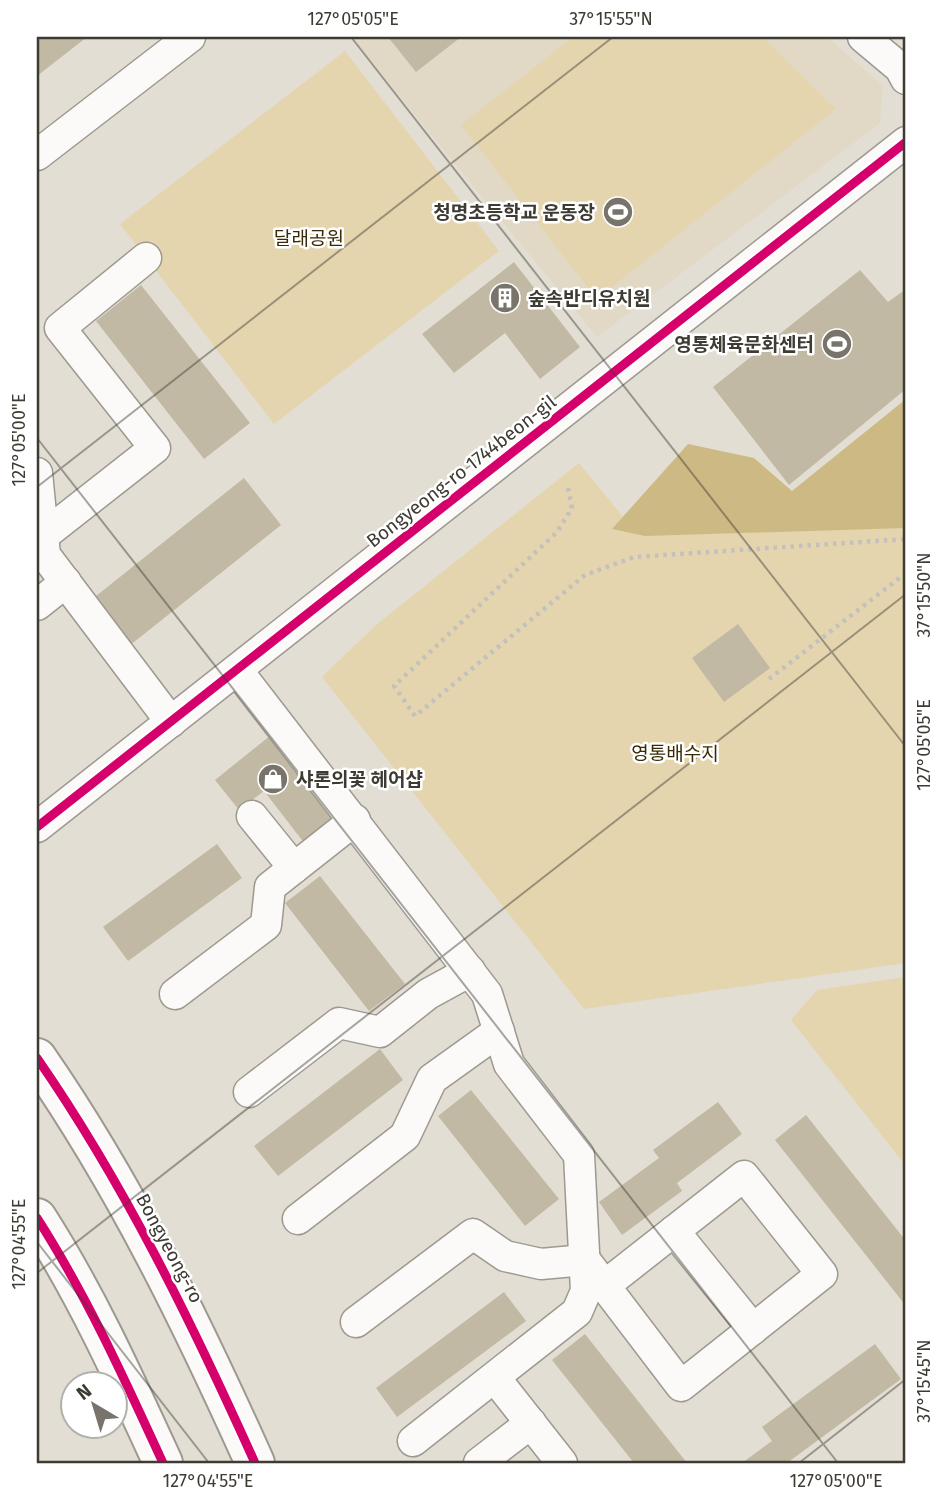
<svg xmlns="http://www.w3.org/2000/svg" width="943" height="1500" font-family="'Fira Sans','Noto Sans KR',sans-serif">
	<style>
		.built { fill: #e1d9c5 }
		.green { fill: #e4d5af }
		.forest { fill: #ccb984 }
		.building { fill: #c1b9a3 }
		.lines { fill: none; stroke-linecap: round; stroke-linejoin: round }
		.minor-casing { stroke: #9d9990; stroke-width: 33 }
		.major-casing { stroke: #9d9990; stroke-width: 42 }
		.path { stroke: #c3c1be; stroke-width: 4.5; stroke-dasharray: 3.5 5; stroke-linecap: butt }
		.minor { stroke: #fbfaf8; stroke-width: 30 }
		.major { stroke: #fbfaf8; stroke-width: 38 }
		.cycleway-casing { stroke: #fff; stroke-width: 13 }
		.cycleway { stroke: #d6006c; stroke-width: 9 }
		.ticks { fill: none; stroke: #3e3b33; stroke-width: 2; stroke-opacity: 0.45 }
		.labels { text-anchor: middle; stroke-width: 5; stroke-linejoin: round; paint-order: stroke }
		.poi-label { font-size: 19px; font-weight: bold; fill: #3e3b33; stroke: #fff; text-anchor: end }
		.park-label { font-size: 19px; fill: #392c05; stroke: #fff }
		.street-label { font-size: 19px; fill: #3e3b33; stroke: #fff }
		.neatline { fill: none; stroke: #3e3b33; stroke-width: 2.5 }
		.ticks-label { font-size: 18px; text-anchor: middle; fill: #3e3b33 }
	</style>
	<rect width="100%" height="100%" fill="#e3ded3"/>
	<polygon class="built" points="351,37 827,37 883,86 880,123 597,337"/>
	<g class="green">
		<polygon points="573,37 763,37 836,109 597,299 461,125"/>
		<polygon points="345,51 499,251 274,424 120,224"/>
		<polygon points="579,463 629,524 906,515 906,963 584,1009 322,677 376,625"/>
		<polygon points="906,977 906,1166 791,1020 817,990"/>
	</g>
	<polygon class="forest" points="906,399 906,528 645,536 612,529 688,444 754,458 792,491"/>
	<g class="building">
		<polygon points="37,37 87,37 37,76"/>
		<polygon points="388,37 461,37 416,72"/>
		<polygon points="514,262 580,347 540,379 505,333 454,373 422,334"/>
		<polygon points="860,270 888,302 906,289 906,389 789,485 713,387"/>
		<polygon points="141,285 250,423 204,459 96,321"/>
		<polygon points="244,478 281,525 129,646 91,600"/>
		<polygon points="738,624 770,668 724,702 692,658"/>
		<polygon points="271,735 338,819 305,844 264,791 239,810 215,780"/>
		<polygon points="217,844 242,878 128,961 103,927"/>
		<polygon points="320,876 405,984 369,1011 285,903"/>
		<polygon points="380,1049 403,1080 278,1176 254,1146"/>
		<polygon points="471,1090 559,1199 525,1226 438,1116"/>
		<polygon points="718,1102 742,1134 677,1183 682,1191 622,1235 599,1202 659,1158 653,1150"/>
		<polygon points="806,1115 906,1241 906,1306 775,1140"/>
		<polygon points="504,1292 526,1321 397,1417 376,1388"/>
		<polygon points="585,1334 687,1463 634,1463 552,1360"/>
		<polygon points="875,1344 901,1379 787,1463 742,1463 772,1441 762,1427"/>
	</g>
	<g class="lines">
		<g class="minor-casing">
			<g id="minor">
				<polyline points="863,37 900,68 906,79"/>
				<polyline points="37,155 190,37"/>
				<polyline points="37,473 45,555 171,722"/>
				<polyline points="43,536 155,448 60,328 146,258"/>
				<polyline points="37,605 66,582"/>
				<polyline points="237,670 487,994 509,1064 579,1155 586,1291 577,1312 413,1441"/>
				<polyline points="252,816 294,868"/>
				<polyline points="37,827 906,142"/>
				<polyline points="175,994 266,925 270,887 355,820"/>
				<polyline points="249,1092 339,1023 380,1032 428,994 470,971"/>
				<polyline points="298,1219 405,1136 432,1079 499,1031"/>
				<polyline points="674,1231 753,1329"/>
				<polyline points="585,1260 681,1386 822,1274 744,1176 604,1286"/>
				<polyline points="356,1322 473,1234 505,1256 541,1264 585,1260"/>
				<polyline points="495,1378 562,1463"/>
				<polyline points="479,1463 531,1423"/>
			</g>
		</g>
		<g class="major-casing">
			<g id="major">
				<path d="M37,1058C125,1185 192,1323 255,1463"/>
				<path d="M37,1218C87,1296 125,1380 163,1463"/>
			</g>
		</g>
		<g class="path">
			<polyline points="568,488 572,508 557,532 394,686 415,716 585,575 634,557 906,539"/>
			<polyline points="769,679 906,573"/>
		</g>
		<use href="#minor" class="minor"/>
		<use href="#major" class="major"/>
		<g class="cycleway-casing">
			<g id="cycleway">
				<polyline points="37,827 906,142"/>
				<path d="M37,1058C125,1185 192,1323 255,1463"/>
				<path d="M37,1218C87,1296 125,1380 163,1463"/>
			</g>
		</g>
		<use href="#cycleway" class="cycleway"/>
	</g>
	<path class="ticks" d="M351,37L906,747M37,438L838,1463M37,487L613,37M37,1242L209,1463M37,1273L906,594M799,1463L906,1379"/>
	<defs>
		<g id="stadium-disc" transform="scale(1.575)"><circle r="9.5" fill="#78746b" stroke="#fff"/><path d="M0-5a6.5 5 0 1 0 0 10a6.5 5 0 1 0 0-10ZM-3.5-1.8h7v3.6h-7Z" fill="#fff"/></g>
		<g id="building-disc" transform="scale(1.575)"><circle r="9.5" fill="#78746b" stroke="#fff"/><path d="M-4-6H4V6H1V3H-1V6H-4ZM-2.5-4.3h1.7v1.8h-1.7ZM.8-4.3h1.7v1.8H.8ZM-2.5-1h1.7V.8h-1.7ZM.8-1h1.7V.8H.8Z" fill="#fff"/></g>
		<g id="shop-disc" transform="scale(1.575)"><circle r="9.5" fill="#78746b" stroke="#fff"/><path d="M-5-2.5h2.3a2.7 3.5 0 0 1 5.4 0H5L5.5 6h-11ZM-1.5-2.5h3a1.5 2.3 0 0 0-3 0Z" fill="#fff"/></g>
	</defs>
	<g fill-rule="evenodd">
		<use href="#stadium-disc" x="618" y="212"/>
		<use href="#building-disc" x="505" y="298"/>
		<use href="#stadium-disc" x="837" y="344"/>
		<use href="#shop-disc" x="273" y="779"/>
	</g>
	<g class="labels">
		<g class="poi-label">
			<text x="595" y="219">청명초등학교 운동장</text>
			<text x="528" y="305" text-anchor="start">숲속반디유치원</text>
			<text x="814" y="351">영통체육문화센터</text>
			<text x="296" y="786" text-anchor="start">샤론의꽃 헤어샵</text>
		</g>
		<g class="park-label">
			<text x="309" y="245">달래공원</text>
			<text x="675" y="760">영통배수지</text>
		</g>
		<g class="street-label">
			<text transform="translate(461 471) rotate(-38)" y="7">Bongyeong-ro 1744beon-gil</text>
			<text transform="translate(170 1248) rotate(62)" y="7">Bongyeong-ro</text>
		</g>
	</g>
	<rect width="943" height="1500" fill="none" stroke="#ffffff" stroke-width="77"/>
	<g transform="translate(94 1405) rotate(322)"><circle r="33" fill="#ffffff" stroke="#b2b1ad" stroke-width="2"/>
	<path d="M0-5L12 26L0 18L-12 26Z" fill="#78746b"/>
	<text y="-10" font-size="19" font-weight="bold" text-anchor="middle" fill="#3e3b33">N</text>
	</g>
	<rect x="38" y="38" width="866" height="1424" class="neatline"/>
	<g class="ticks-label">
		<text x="353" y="25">127°05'05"E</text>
		<text x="611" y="25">37°15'55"N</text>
		<text transform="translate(19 440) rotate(-90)" y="6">127°05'00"E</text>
		<text transform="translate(924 595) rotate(-90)" y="6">37°15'50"N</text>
		<text transform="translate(924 745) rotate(-90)" y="6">127°05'05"E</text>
		<text transform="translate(19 1244) rotate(-90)" y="6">127°04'55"E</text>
		<text transform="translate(924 1381) rotate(-90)" y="6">37°15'45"N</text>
		<text x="208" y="1487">127°04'55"E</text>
		<text x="836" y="1487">127°05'00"E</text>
	</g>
</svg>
